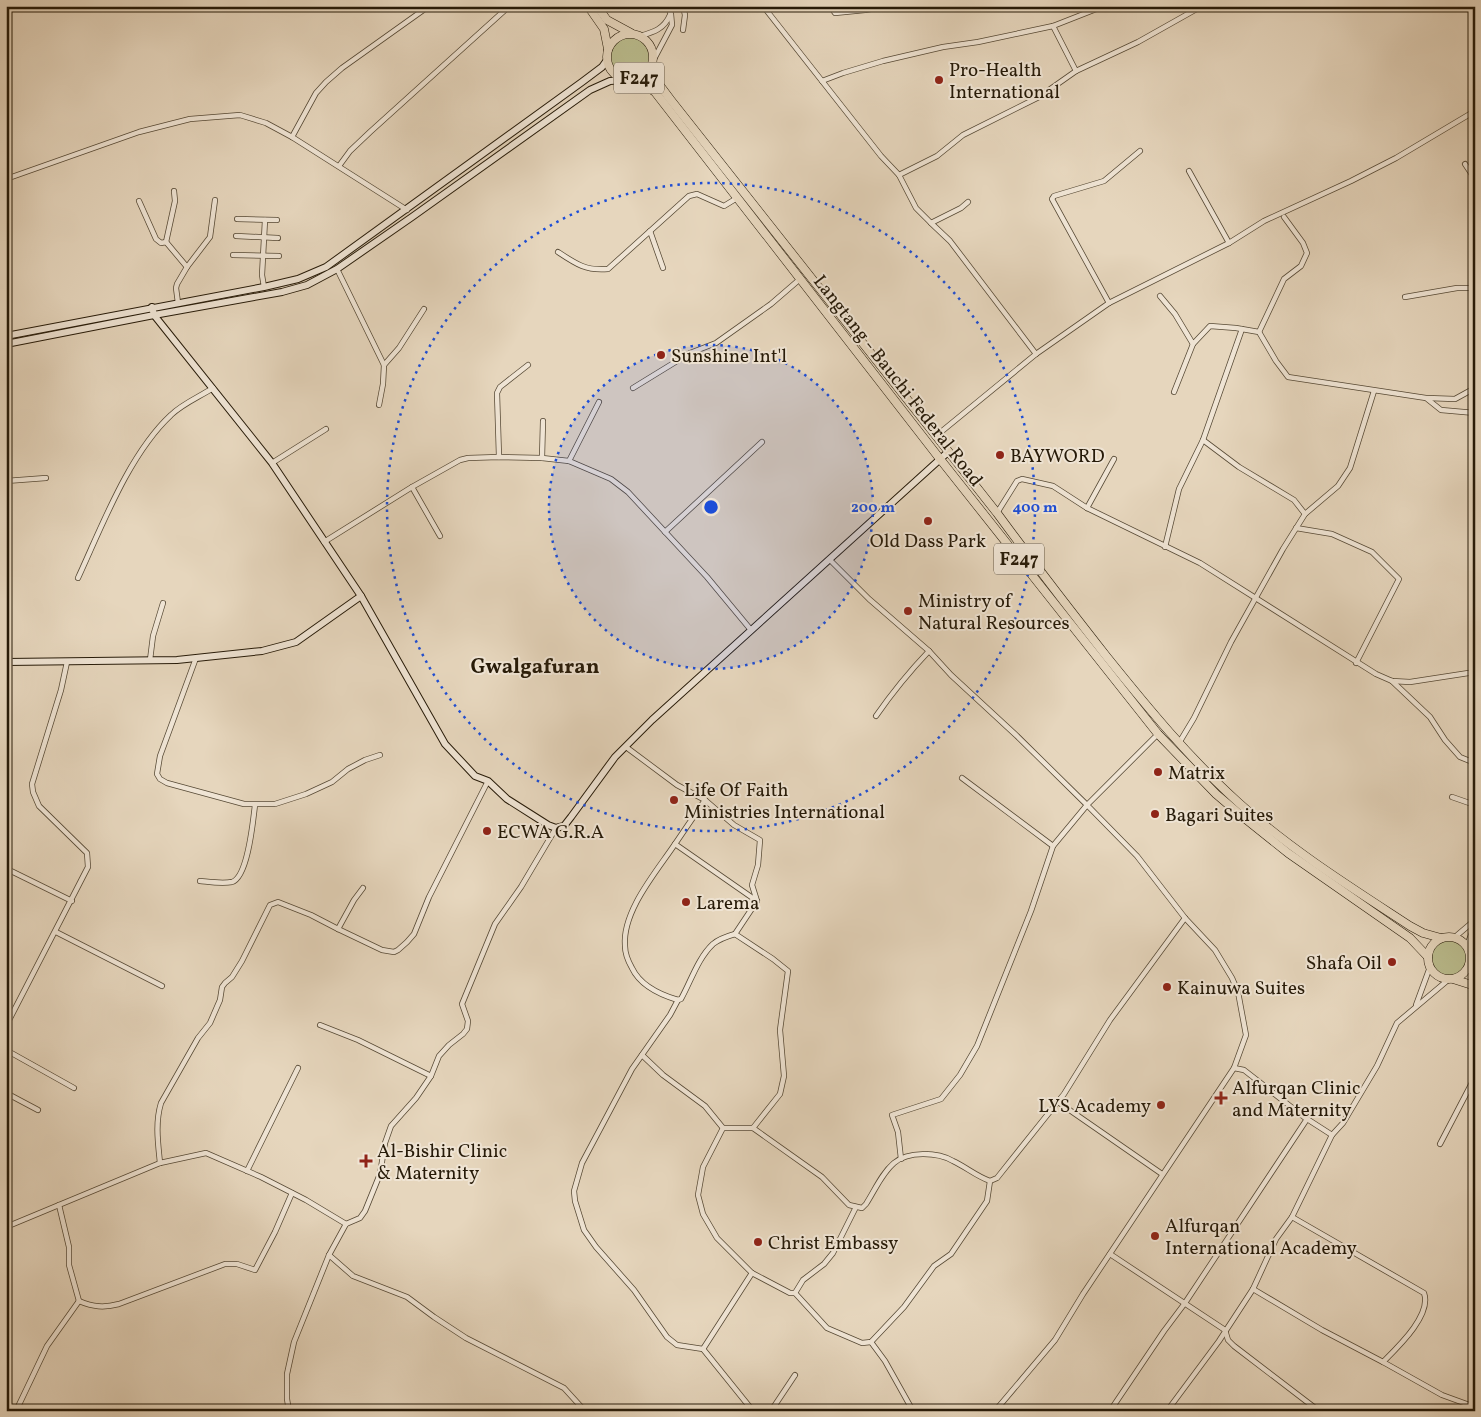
<svg xmlns="http://www.w3.org/2000/svg" width="1481" height="1417" font-family="Vollkorn,serif">
	<style>
		.green { fill: #babc8d; stroke: #706b4a }
		.lines { fill: none; stroke-linecap: round; stroke-linejoin: round }
		.street-casing { stroke: #564935; stroke-width: 6 }
		.secondary-casing { stroke: #261a08; stroke-width: 8 }
		.primary-casing { stroke: #261a08; stroke-width: 9 }
		.street { stroke: #efe4d4; stroke-width: 4.5 }
		.secondary { stroke: #efe4d4; stroke-width: 6 }
		.primary { stroke: #e6d6bd; stroke-width: 8 }
		.ring { fill: none; stroke: #1d4ed8; stroke-width: 2.5; stroke-dasharray: 2.5 5 }
		.poi-dot { fill: #8f2418; stroke: #efe4d4; stroke-width: 2 }
		.labels { text-anchor: middle; stroke-width: 4; stroke-linejoin: round; paint-order: stroke }
		.shield { fill: #efe4d4; stroke: #625745; stroke-width: 1 }
		.shield-label { font-size: 18px; font-weight: bold; fill: #261a08 }
		.poi-label { font-size: 19px; fill: #261a08; stroke: #efe4d4; text-anchor: start }
		.street-label { font-size: 19px; fill: #261a08; stroke: #efe4d4 }
		.quarter-label { font-size: 21px; font-weight: bold; fill: #261a08; stroke: #efe4d4 }
		.centre { fill: #1d4ed8; stroke: #efe4d4; stroke-width: 2.5 }
		.ring-label { font-size: 15px; text-anchor: middle; font-weight: bold; fill: #1d4ed8; stroke: #efe4d4; stroke-width: 4; stroke-linejoin: round; paint-order: stroke }
	</style>
	<rect width="100%" height="100%" fill="#e6d6bd"/>
	<filter id="stains"><feTurbulence type="fractalNoise" baseFrequency=".004" numOctaves="4"/><feColorMatrix values="0 0 0 0 .2 0 0 0 0 .09 0 0 0 0 .02 0 0 0 .5 -.17"/></filter>
	<radialGradient id="worn" r=".72"><stop offset=".6" stop-color="#630" stop-opacity="0"/><stop offset="1" stop-color="#630" stop-opacity=".3"/></radialGradient>
	<g class="green">
		<circle cx="630" cy="57" r="21"/>
		<circle cx="1449" cy="958" r="19"/>
	</g>
	<g class="lines">
		<g class="street-casing">
			<g id="street">
				<polyline points="683,6 685,15 683,30"/>
				<polyline points="763,6 881,156 899,175 916,208 931,223 961,208 968,202"/>
				<polyline points="830,6 835,13 865,10 888,6"/>
				<path d="M640,36C654,32 664,29 670,15"/>
				<polyline points="653,61 672,25 671,14 667,6"/>
				<polyline points="1076,71 1138,42 1202,6"/>
				<polyline points="822,81 843,73 883,61 943,47 978,42 1053,26 1104,6"/>
				<polyline points="292,137 316,93 326,82 342,68 429,6"/>
				<polyline points="1465,164 1475,179"/>
				<polyline points="339,166 350,151 370,132 505,10"/>
				<polyline points="1189,171 1229,243"/>
				<polyline points="899,175 937,156 963,135 1039,97 1076,71 1053,26"/>
				<polyline points="6,179 139,132 190,119 240,115 266,123 292,137 407,210"/>
				<polyline points="139,201 156,239 161,243 166,242 187,267"/>
				<polyline points="237,219 277,220"/>
				<polyline points="931,223 950,241 1036,354"/>
				<polyline points="650,231 663,268"/>
				<polyline points="236,236 278,238"/>
				<polyline points="166,242 175,201 174,191"/>
				<path d="M558,252C576,264 586,271 608,269L689,196L697,194L724,206L737,198"/>
				<polyline points="233,255 279,256"/>
				<polyline points="337,269 384,365 383,384 379,405"/>
				<polyline points="264,287 262,275 265,220"/>
				<polyline points="1160,296 1175,314 1193,344 1210,326 1236,328 1259,332 1276,361 1288,377 1426,398 1441,410 1475,413"/>
				<polyline points="1405,297 1457,288 1475,288"/>
				<polyline points="178,303 176,288 177,284 187,267 210,237 215,200"/>
				<polyline points="1109,303 1229,243 1264,221 1351,181 1396,158 1475,111"/>
				<polyline points="1259,332 1284,279 1301,266 1307,253 1303,243 1284,217"/>
				<polyline points="384,365 399,348 424,309"/>
				<polyline points="633,388 690,353 716,343 771,304 800,279"/>
				<polyline points="1174,392 1193,344"/>
				<polyline points="1427,398 1455,399 1475,388"/>
				<polyline points="936,436 1036,354 1109,303 1052,199 1054,196 1104,181 1140,151"/>
				<polyline points="1203,440 1239,467 1294,500 1305,514"/>
				<polyline points="499,457 497,393 500,387 528,365"/>
				<polyline points="542,458 543,421"/>
				<polyline points="569,461 599,402"/>
				<polyline points="272,463 326,429"/>
				<polyline points="6,481 46,478"/>
				<polyline points="412,487 440,536"/>
				<polyline points="1087,508 1114,459"/>
				<polyline points="997,513 1017,481 1022,479 1053,486 1087,508 1200,563 1376,674 1392,681 1410,682 1475,672"/>
				<polyline points="1296,528 1332,534 1372,552 1399,579 1356,663"/>
				<polyline points="665,532 762,442"/>
				<polyline points="324,542 412,487 460,460 468,458 499,457 542,458 569,461 611,479 628,492 707,577 751,630"/>
				<polyline points="1165,547 1179,489 1203,440 1242,329"/>
				<polyline points="830,560 869,599 929,651 951,675 1017,736 1087,805 1053,846 1031,911 977,1046 960,1075 941,1099 892,1115 898,1132 901,1159"/>
				<path d="M78,578C102,526 129,454 171,415C182,404 199,397 213,388"/>
				<polyline points="196,658 160,756 157,774 160,779 167,783 244,804 275,804 306,794 332,782 348,769 365,760 380,755"/>
				<polyline points="150,660 153,636 163,603"/>
				<polyline points="1392,681 1430,717 1445,740 1460,757 1475,763"/>
				<path d="M876,716C892,693 909,672 929,651"/>
				<polyline points="1179,743 1194,718 1231,642 1283,549 1305,514 1338,486 1350,468 1374,391"/>
				<path d="M626,747L677,785L705,800L675,844L757,901L735,934L773,959L788,971L780,1030L784,1076L780,1094L753,1128L822,1177L849,1205L862,1208L866,1204C875,1190 882,1173 894,1163C908,1151 937,1152 953,1161C966,1167 976,1176 990,1181L997,1178L1064,1094L1110,1020L1185,918"/>
				<polyline points="962,778 1053,846"/>
				<polyline points="1452,797 1475,805"/>
				<polyline points="705,800 734,825 760,840 758,865 752,885 757,901"/>
				<path d="M675,844C657,871 622,911 625,946C625,954 628,961 632,968C640,985 661,995 678,1000L681,999C691,981 698,958 713,944C719,939 728,936 735,934"/>
				<polyline points="9,870 72,901"/>
				<path d="M200,881C210,882 222,884 232,882C248,877 253,821 255,805"/>
				<polyline points="338,929 354,900 363,888"/>
				<polyline points="56,932 162,986"/>
				<polyline points="1455,937 1475,920"/>
				<polyline points="1467,945 1475,925"/>
				<polyline points="678,1000 670,1015 632,1069 582,1163 574,1191 575,1201 584,1230 596,1247 634,1290 667,1337 677,1345 703,1349 749,1406 755,1411"/>
				<polyline points="1416,1005 1430,967"/>
				<polyline points="320,1025 358,1040 431,1076"/>
				<polyline points="6,1026 88,867 87,853 39,806 33,792 32,784 61,690 67,662"/>
				<polyline points="6,1050 74,1088"/>
				<polyline points="642,1055 663,1075 705,1106 723,1128 753,1128"/>
				<polyline points="1234,1068 1244,1070 1304,1117 1332,1135"/>
				<polyline points="6,1093 38,1110"/>
				<polyline points="1058,1102 1162,1174"/>
				<polyline points="723,1128 703,1167 698,1195 703,1214 717,1238 752,1273 790,1293 795,1293 827,1328 862,1343 871,1342 904,1307 934,1266 951,1254 987,1201 990,1181"/>
				<polyline points="1440,1144 1475,1077"/>
				<path d="M160,1163C158,1143 155,1123 161,1103L198,1038L210,1023L220,1000L222,987L225,983L232,977L242,961L270,905L278,902L311,915L338,929L382,950L394,952L398,950L407,942L414,934L429,897L488,781"/>
				<polyline points="247,1171 298,1068"/>
				<polyline points="59,1205 69,1247 69,1265 79,1301"/>
				<path d="M1292,1217L1424,1293C1432,1315 1398,1347 1383,1362"/>
				<polyline points="6,1227 160,1163 206,1153 261,1177 306,1200 346,1224"/>
				<polyline points="1110,1254 1225,1330 1228,1340 1234,1346 1319,1411"/>
				<polyline points="329,1255 353,1276 407,1297 434,1317 466,1338 564,1388 585,1411"/>
				<polyline points="1253,1289 1322,1330 1383,1362 1442,1395 1475,1407"/>
				<polyline points="795,1293 803,1280 824,1264 833,1253 856,1207"/>
				<path d="M79,1301C93,1307 104,1308 119,1304L225,1264H237L255,1270L275,1232L292,1193"/>
				<polyline points="871,1342 885,1361 913,1411"/>
				<polyline points="703,1349 752,1273"/>
				<polyline points="16,1411 47,1346 79,1301"/>
				<polyline points="289,1411 287,1399 287,1374 294,1342 329,1255 346,1224 360,1218 365,1211 380,1174 385,1143 391,1126 416,1098 431,1076 439,1056 449,1045 463,1034 467,1029 468,1021 462,1004 495,924 521,887 556,828"/>
				<polyline points="771,1411 795,1375"/>
				<polyline points="995,1411 1055,1340 1083,1294 1234,1068 1246,1035 1238,992 1232,978 1215,950 1185,918 1137,856 1087,805 1158,734"/>
				<polyline points="1110,1411 1164,1331 1185,1303 1307,1119"/>
				<polyline points="1167,1411 1219,1341 1253,1289 1276,1239 1292,1217 1332,1135 1343,1123 1377,1066 1397,1023 1448,980"/>
			</g>
		</g>
		<g class="secondary-casing">
			<g id="secondary">
				<polyline points="152,307 154,315 272,463 361,596 445,744 475,776 488,781 507,799 548,825 556,828 564,826 571,817 615,757 652,720 948,452"/>
				<polyline points="6,336 264,287 298,279 326,267 582,82 602,67 607,60"/>
				<polyline points="6,344 154,315 282,292 307,285 337,269 412,217 590,90 610,81 626,80"/>
				<polyline points="6,662 177,660 262,651 296,642 361,596"/>
			</g>
		</g>
		<g class="primary-casing">
			<g id="primary">
				<polyline points="588,6 604,29 608,49"/>
				<polyline points="597,6 607,20 631,33"/>
				<circle cx="630" cy="57" r="23"/>
				<path d="M651,66L658,83L670,99L997,513C1033,562 1070,610 1107,657C1148,708 1190,759 1239,803C1291,850 1352,888 1410,926L1423,933L1441,938"/>
				<polyline points="636,79 655,92 940,459 1158,734 1216,794 1243,817 1288,853 1410,938 1428,957"/>
				<circle cx="1449" cy="958" r="21"/>
				<polyline points="1453,979 1475,986"/>
			</g>
		</g>
		<use href="#street" class="street"/>
		<use href="#secondary" class="secondary"/>
		<use href="#primary" class="primary"/>
	</g>
	<circle cx="711" cy="507" r="162" fill="#1d4ed8" fill-opacity=".12"/>
	<g class="ring">
		<circle cx="711" cy="507" r="162"/>
		<circle cx="711" cy="507" r="324"/>
	</g>
	<g class="poi-dot">
		<circle cx="939" cy="80" r="5"/>
		<circle cx="661" cy="355" r="5"/>
		<circle cx="1000" cy="455" r="5"/>
		<circle cx="928" cy="521" r="5"/>
		<circle cx="908" cy="611" r="5"/>
		<circle cx="1158" cy="772" r="5"/>
		<circle cx="674" cy="800" r="5"/>
		<circle cx="1155" cy="814" r="5"/>
		<circle cx="487" cy="831" r="5"/>
		<circle cx="686" cy="902" r="5"/>
		<circle cx="1392" cy="962" r="5"/>
		<circle cx="1167" cy="987" r="5"/>
		<path d="M1218.5 1090.5h5v5h5v5h-5v5h-5v-5h-5v-5h5z"/>
		<circle cx="1161" cy="1105" r="5"/>
		<path d="M363.5 1153.5h5v5h5v5h-5v5h-5v-5h-5v-5h5z"/>
		<circle cx="1155" cy="1236" r="5"/>
		<circle cx="758" cy="1242" r="5"/>
	</g>
	<g class="labels">
		<g class="shield">
			<rect x="614" y="62.5" width="50" height="31" rx="4"/>
			<rect x="994" y="543.5" width="50" height="31" rx="4"/>
		</g>
		<g class="shield-label">
			<text x="639" y="84">F247</text>
			<text x="1019" y="565">F247</text>
		</g>
		<g class="poi-label">
			<text x="949" y="76">Pro-Health<tspan x="949" dy="22">International</tspan></text>
			<text x="671" y="362">Sunshine Int'l</text>
			<text x="1010" y="462">BAYWORD</text>
			<text x="928" y="547" text-anchor="middle">Old Dass Park</text>
			<text x="918" y="607">Ministry of<tspan x="918" dy="22">Natural Resources</tspan></text>
			<text x="1168" y="779">Matrix</text>
			<text x="684" y="796">Life Of Faith<tspan x="684" dy="22">Ministries International</tspan></text>
			<text x="1165" y="821">Bagari Suites</text>
			<text x="497" y="838">ECWA G.R.A</text>
			<text x="696" y="909">Larema</text>
			<text x="1382" y="969" text-anchor="end">Shafa Oil</text>
			<text x="1177" y="994">Kainuwa Suites</text>
			<text x="1232" y="1094">Alfurqan Clinic<tspan x="1232" dy="22">and Maternity</tspan></text>
			<text x="1151" y="1112" text-anchor="end">LYS Academy</text>
			<text x="377" y="1157">Al-Bishir Clinic<tspan x="377" dy="22">&amp; Maternity</tspan></text>
			<text x="1165" y="1232">Alfurqan<tspan x="1165" dy="22">International Academy</tspan></text>
			<text x="768" y="1249">Christ Embassy</text>
		</g>
		<g class="street-label">
			<text transform="translate(899 380) rotate(52)" y="7">Langtang - Bauchi Federal Road</text>
		</g>
		<g class="quarter-label">
			<text x="535" y="673">Gwalgafuran</text>
		</g>
	</g>
	<circle cx="711" cy="507" r="8" class="centre"/>
	<g class="ring-label">
		<text x="873" y="512">200 m</text>
		<text x="1035" y="512">400 m</text>
	</g>
	<rect width="1481" height="1417" fill="none" stroke="#e6d6bd" stroke-width="25"/>
	<rect x="8" y="8" width="1466" height="1402" fill="none" stroke="#261a08" stroke-width="2.5"/>
	<rect x="12" y="12" width="1456" height="1392" fill="none" stroke="#261a08"/>
	<rect width="100%" height="100%" filter="url(#stains)"/>
	<rect width="100%" height="100%" fill="url(#worn)"/>
</svg>
